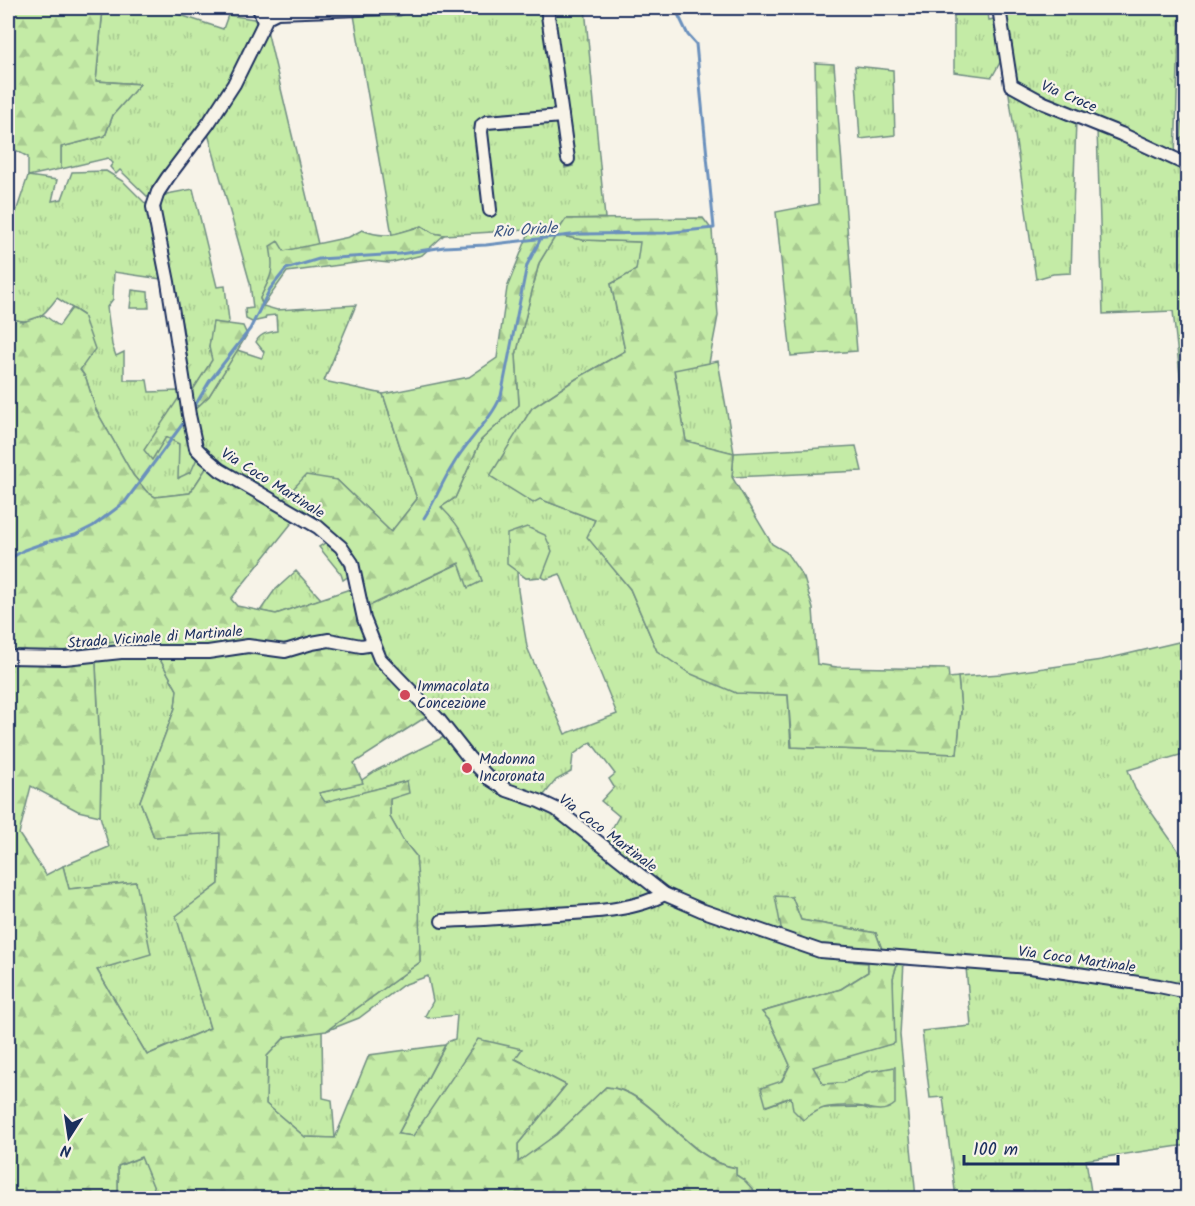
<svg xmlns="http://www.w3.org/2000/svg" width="1195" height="1206" font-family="Kalam,sans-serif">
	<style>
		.grass { fill: url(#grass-tufts); stroke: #708d82; stroke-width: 1.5; fill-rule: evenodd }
		.forest { fill: url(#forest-firs); stroke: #708d82; stroke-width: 1.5; fill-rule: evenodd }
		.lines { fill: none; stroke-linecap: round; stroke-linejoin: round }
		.stream { stroke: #6b90bd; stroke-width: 3 }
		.minor-casing { stroke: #1b2f5e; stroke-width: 16 }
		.minor { stroke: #f7f3e8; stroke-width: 12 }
		.poi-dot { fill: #d1495b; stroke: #f7f3e8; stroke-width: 2 }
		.labels { text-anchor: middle; stroke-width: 4.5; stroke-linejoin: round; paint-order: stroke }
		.street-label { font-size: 15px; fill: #1b2f5e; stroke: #f7f3e8 }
		.poi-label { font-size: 15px; fill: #1b2f5e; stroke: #f7f3e8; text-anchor: start }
		.water-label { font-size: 16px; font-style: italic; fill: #3c5786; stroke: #f7f3e8 }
	</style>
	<defs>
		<pattern id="grass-tufts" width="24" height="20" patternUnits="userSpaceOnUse" patternTransform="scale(1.5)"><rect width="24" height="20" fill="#c4eba6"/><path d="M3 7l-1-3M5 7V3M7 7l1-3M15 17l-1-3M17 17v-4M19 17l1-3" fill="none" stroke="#a8ca91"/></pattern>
		<pattern id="forest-firs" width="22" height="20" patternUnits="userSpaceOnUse" patternTransform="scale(1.5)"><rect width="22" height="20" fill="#c4eba6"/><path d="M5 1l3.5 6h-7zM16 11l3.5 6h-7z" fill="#a8ca91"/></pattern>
	</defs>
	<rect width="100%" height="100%" fill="#f7f3e8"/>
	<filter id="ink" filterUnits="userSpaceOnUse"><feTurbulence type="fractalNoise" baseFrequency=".0167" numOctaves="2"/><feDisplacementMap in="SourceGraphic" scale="12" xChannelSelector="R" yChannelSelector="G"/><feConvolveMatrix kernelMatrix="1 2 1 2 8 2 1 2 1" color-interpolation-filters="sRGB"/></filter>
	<g filter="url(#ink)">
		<g class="grass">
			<polygon points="103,8 159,8 223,29 228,15 254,19 259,26 233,81 151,200 120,170 116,174 110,167 113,163 108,158 61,169 61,147 105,136 113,115 140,84 96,81"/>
			<polygon points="413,8 542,8 565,168 573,166 549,8 585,8 605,218 567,219 560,228 444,235 433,233 421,226 392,235 354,15 400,16"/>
			<polygon points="954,8 987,8 989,20 998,18 1003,57 992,77 954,72"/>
			<polygon points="1002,8 1180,8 1175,157 1057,106 1016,81"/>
			<path d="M267,30L318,244L284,252L274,263L272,275L260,299L263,306L277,310L356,305L324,381L383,394L417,499L391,532L337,480L281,502C257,488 205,465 197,438C194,430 195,419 194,410L209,396L237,350L262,358L264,352L256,342C260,333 268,333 277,331L276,315L266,316L265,319L252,322L246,319L245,309L253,308L250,283L207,130Z"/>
			<polygon points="855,66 893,70 895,135 860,139"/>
			<polygon points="1008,87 1076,119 1071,273 1053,274 1036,279"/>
			<polygon points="1186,115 1188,115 1187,159 1180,155 1182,120"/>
			<polygon points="1097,129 1187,170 1188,410 1184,412 1173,311 1103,314"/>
			<path d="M106,171L124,182L147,205L162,279L114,272L113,299L107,307L112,345L116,356L124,352V380H147L149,392L178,391L182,393L167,437L179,444V478L198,456L207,467L190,493L155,497L147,492L133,475L96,410L86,378L80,369L83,315L57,298C42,318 34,326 8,318V227H11L28,176L57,180L52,201L62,199L72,172Z"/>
			<path d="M193,189L217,287L225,286L229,321L228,324L213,323L209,347L213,360L191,393C188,370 187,346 182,324C173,282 159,243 161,200L167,194Z"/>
			<path d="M556,235L583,240L641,242L636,271L611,284L625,351L576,379L532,408L491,476L540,499L595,520L588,537L630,589L657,651L736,693L788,695L791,747L957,754L961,710L958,677L1001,674L1102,660L1187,640V753L1128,770L1135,789L1187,863V986L1060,965L883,952L876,933L801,920L792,897L782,933L700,905L666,890L605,841L619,816L601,801L614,787L609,779L615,774L591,742L573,755L571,772L556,780L544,795L526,793L494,777L381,657L367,607L460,563L482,581L440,507L455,498L481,440L519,405L516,355L539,263ZM517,572L526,578L541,577L546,579L560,574L617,714L565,734L527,647L518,590Z"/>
			<polygon points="132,290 148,292 149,308 130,308"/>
			<polygon points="718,361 734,453 856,446 862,471 732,477 734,453 686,441 674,369"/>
			<path d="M328,541C338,552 344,562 349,576L343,580L341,574L319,547Z"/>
			<polygon points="296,571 321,599 276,614 260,611 274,591"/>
			<polygon points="147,636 177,690 175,708 140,801 154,837 220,832 219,884 177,916 210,1028 147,1055 97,970 136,882 69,889 63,866 109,847 100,816 101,772 95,643"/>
			<path d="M446,736L458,753L542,806L665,899L868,962V972L841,989L762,1012L770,1021L790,1065L767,1106L792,1097L824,1108L863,1107L870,1110L890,1108L867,1072L843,1083L823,1084L812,1066L894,1043L893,978L898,961H904L900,1035L916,1198H761L744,1180L736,1175V1168C684,1159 654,1089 606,1087L557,1134L518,1163V1144L566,1085L514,1058L521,1049L413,1136L398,1134L447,1042L455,1039L457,1015L428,1018L425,1016L433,1001L428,976L403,985L359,1018L326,1031L420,962L416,856L403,840L390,817V799L407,781L324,803L319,793L362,783V780L377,770Z"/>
			<path d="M966,967C1041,972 1114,983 1187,998V1176L1185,1146H1179L1086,1160L1092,1198H956L943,1097L930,1098L922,1031L971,1026Z"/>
			<polygon points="322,1031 323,1098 332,1100 335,1138 305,1137 266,1104 267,1056 285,1037"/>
			<polygon points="142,1157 158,1198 118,1198 118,1166"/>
		</g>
		<g class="forest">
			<polygon points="8,8 103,8 96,81 140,84 113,115 105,136 61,147 61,169 28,176 28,157 8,146"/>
			<polygon points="815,63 834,64 857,351 791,356 776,212 818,204"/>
			<path d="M703,218L712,230L718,316L709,363L674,370L686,441L734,453L732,477L772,544L786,552L804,578L813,609L817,664L837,667L948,669L949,678L958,677L961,710L957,754L792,747L788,695L736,693L689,673L657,651L630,589L587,537L595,520L540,499L533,503L490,476L532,408L576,379L625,351L611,284L636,270L640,242L583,240L556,235L539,263L516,355L519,405L481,440L455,498L441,507C465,530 472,551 482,581L468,588L459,563L367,607L354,562L281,502L306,475L337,480L391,532L417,499L383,394L469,377L497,358L507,288L530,230L560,228L566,219Z"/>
			<path d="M422,226L433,233L444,235L422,255L389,263L370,261L287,272L263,306L260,298C271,277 275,271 270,246L278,241L284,251L349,237L362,230C387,240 397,233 422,226Z"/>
			<path d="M72,308L83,315L95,349L80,370L86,378L96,410L133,475L147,492L155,497L190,493L207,467L295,519L231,599L237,606L276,614L350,589L373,658L429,715L354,763L363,783L319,793L325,802L407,781L409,793L390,799V817L403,840L416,856L419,892L420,962L326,1031L285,1037L267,1056L266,1104L305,1137L335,1138L369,1055L445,1045L398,1134L413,1136L478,1039L522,1049L515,1059L566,1085L518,1144V1162L557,1134L606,1087C655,1090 684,1160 736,1168V1175L744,1180L761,1198H158L141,1157L118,1166V1198H8V317L23,322L44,315L59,326ZM147,636L177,690L175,708L140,801L154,837L220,833L219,884L176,916L210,1028L147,1055L97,970L151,954L136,882L69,889L63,866L46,875L19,834L31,786L78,811L100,816L101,772L95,644Z"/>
			<polygon points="213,322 243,326 247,335 209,396 194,410 191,393 212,360 209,347"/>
			<polygon points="182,393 198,456 191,472 178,478 179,444 166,437 152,460 144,450"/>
			<polygon points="527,527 545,535 552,551 542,577 526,578 507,564 507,534"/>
			<polygon points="775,896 792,897 801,920 876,933 883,952 821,947 782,933"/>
			<path d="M853,958L898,961L893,978L895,1043L813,1067L823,1084L843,1083L867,1072L895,1067V1104C885,1113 874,1110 863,1107C857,1105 831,1106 824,1108C817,1110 809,1116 803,1120L793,1110L791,1097L766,1106L761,1088L782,1081L790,1065L770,1021L762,1012L841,989L868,972V963L854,962Z"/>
		</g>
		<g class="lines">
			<g class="stream">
				<polyline points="193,409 209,382 250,329 270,289 286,269 319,259 400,254 444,247 486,245 579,234 664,233 714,228 696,44 688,35 675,8"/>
				<path d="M424,518C435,501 442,482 453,465C467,440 490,422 501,396L527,265L541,238"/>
				<polyline points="50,541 75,535 93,526 125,502 187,418"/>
				<polyline points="8,560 24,550 47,542"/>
			</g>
			<g class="minor-casing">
				<g id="minor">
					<polyline points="259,8 264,22"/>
					<polyline points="388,8 277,12 267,17 234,84 208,124 168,177 158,192 153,207 168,282 189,415 196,448 206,458 220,470 318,527 341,547 352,563 364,619 380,659 439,720 469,758 490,779 507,790 539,801 556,809 664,894 701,910 820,951 1030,967 1159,986 1188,992"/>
					<polyline points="547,8 568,159"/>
					<polyline points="999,8 1011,85 1044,103 1121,134 1188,165"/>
					<polyline points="490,210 481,132 482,125 487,122 562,116"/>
					<polyline points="8,657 65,658 121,652 208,652 248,646 285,651 312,643 329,640 361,646 374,644"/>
					<path d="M442,921C480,920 517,917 554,914C587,912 635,911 664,894"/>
				</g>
			</g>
			<use href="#minor" class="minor"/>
		</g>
	</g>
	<g class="poi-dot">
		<circle cx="405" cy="695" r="6"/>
		<circle cx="467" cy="768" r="6"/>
	</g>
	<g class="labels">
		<g class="street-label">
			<text transform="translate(1069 96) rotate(23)" y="5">Via Croce</text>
			<text transform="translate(273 483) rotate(32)" y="5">Via Coco Martinale</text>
			<text transform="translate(155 637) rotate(-4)" y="5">Strada Vicinale di Martinale</text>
			<text transform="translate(608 833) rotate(37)" y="5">Via Coco Martinale</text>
			<text transform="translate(1077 959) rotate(8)" y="5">Via Coco Martinale</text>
		</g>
		<g class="poi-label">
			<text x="417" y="691">Immacolata<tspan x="417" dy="17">Concezione</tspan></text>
			<text x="479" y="764">Madonna<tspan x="479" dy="17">Incoronata</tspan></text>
		</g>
		<g class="water-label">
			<text transform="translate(525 229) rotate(-4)" y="6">Rio Oriale</text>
		</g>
	</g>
	<rect width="1195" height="1206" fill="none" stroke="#f7f3e8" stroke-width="30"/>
	<rect x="15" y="15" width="1165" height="1176" fill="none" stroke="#1b2f5e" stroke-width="2" filter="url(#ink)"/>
	<g transform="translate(69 1137) rotate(192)" stroke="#f7f3e8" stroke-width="4.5" paint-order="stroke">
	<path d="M0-4.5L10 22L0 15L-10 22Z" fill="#1b2f5e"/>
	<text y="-9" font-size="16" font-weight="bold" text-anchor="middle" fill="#1b2f5e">N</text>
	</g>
	<path d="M964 1155v9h154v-9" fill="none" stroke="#1b2f5e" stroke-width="3"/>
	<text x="973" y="1155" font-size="18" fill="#1b2f5e" stroke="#f7f3e8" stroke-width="4.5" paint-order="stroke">100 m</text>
</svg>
